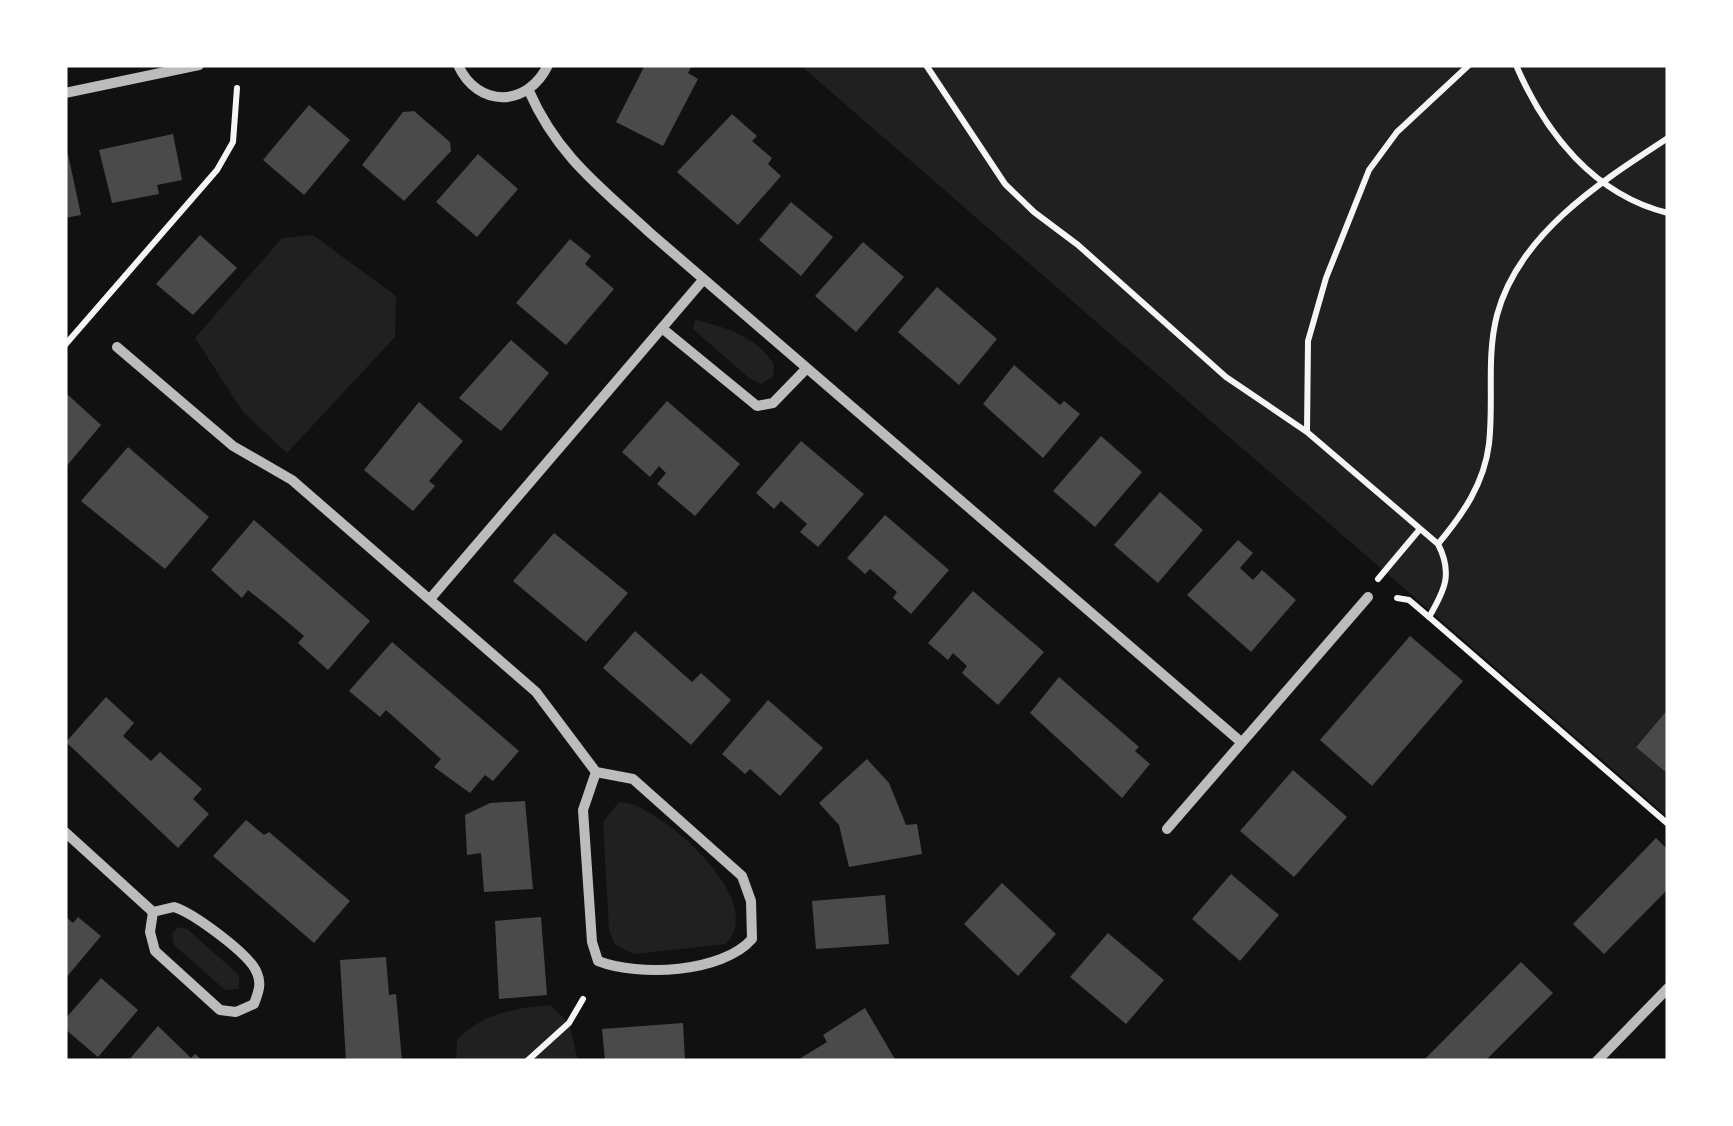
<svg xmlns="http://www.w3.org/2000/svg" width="1733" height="1126" font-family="Helvetica,sans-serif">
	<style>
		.green { fill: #202020 }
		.building { fill: #4a4a4a }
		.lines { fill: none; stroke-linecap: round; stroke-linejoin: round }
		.path { stroke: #f5f5f5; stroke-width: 6 }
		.minor { stroke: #bcbcbc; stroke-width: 10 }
	</style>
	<rect width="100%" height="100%" fill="#111"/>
	<g class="green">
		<polygon points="800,65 1668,65 1668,709 1636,746 1668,774 1668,817"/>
		<polygon points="313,235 396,296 395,337 287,453 243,412 195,338 282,238"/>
		<path d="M695,320C724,326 759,338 774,365L773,377L761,384L750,379L693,329Z"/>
		<path d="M619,802C650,798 771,898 726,944L635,954L615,945L609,930L603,822Z"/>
		<polygon points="179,927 187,929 239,975 239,989 225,990 174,945 172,933"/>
		<path d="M550,1005L569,1023L578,1061H456L457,1039C487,1012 511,1009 550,1005Z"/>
	</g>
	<g class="building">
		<polygon points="645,65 692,65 688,73 698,79 663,146 616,122"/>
		<polygon points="309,105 350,140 304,195 263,160"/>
		<polygon points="414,111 450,142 451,151 404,201 362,165 403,112"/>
		<polygon points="732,114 757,136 752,141 772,158 768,164 781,176 738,225 677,172"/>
		<polygon points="173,134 182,180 157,185 159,194 112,203 99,150"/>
		<polygon points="68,154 81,215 65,218 65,155"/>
		<polygon points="478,154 518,189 477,237 436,202"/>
		<polygon points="791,202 833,237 801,276 759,240"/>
		<polygon points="200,235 237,268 193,315 156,284"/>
		<polygon points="570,239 591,256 585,264 614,289 566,345 516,303"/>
		<polygon points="863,242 904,277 856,332 815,296"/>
		<polygon points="937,287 997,339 959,385 898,332"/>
		<polygon points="511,340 549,373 501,431 459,398"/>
		<polygon points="1014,365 1060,405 1064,401 1080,414 1043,458 983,404"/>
		<polygon points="67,394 101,425 65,468 65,397"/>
		<polygon points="667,401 740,464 695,516 657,484 666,473 659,466 650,477 622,452"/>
		<polygon points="419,402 463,441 429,481 435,486 413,511 364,470"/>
		<polygon points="1101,436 1142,472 1095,527 1053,491"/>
		<polygon points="801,441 864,494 818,547 800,532 807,524 781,501 774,509 756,493"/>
		<polygon points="128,447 209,517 165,569 81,501"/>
		<polygon points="1160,492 1203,530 1158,583 1114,545"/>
		<polygon points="885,515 949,570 911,614 893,598 897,592 883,580 870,569 865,574 847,558"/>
		<polygon points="254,520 370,621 328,670 298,643 304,636 278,614 248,590 242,598 211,570"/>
		<polygon points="554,533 628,593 586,642 513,581"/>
		<polygon points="1238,540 1253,553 1240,568 1253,580 1262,570 1296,600 1251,652 1187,595"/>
		<polygon points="973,591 1044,652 998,705 962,673 967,666 953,653 948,660 928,643"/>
		<polygon points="635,631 692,682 701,673 731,700 691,745 603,668"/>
		<polygon points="1410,636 1463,681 1372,786 1320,740"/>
		<polygon points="392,642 519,751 493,781 485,775 470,793 434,767 441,759 386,710 380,717 349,691"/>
		<polygon points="1059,677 1139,747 1135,751 1150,764 1122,798 1030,713"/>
		<polygon points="106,697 134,723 123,736 151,761 160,752 202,789 193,799 209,814 178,848 66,742"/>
		<polygon points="768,700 823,748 780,796 750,769 745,774 722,754"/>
		<polygon points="1668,709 1668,774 1636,747"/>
		<polygon points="867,759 889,783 906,825 917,824 922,854 849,867 839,825 819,803"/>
		<polygon points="1293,770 1347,817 1294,877 1240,831"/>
		<polygon points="525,801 533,889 484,892 481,853 467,855 465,815 490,803"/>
		<polygon points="246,820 264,835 269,832 350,901 314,943 213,856"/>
		<polygon points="1656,838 1668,850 1668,889 1604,954 1573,924"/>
		<polygon points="1231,874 1279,915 1240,961 1192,919"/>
		<polygon points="1002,883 1056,934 1018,976 964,924"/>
		<polygon points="885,895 889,944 816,949 812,901"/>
		<polygon points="65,916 73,923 78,917 101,936 65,979"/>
		<polygon points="541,917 547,995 499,999 495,921"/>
		<polygon points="1108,933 1164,980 1126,1024 1070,977"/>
		<polygon points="386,957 389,995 396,994 402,1061 346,1061 340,960"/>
		<polygon points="1521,962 1553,993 1485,1061 1423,1061"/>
		<polygon points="101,978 138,1010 98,1057 65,1029 65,1019"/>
		<polygon points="865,1008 896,1061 796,1061 827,1042 823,1035"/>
		<polygon points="683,1023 685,1061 605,1061 602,1029"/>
		<polygon points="158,1026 191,1058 195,1054 203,1061 128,1061"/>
	</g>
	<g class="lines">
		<g class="path">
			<path d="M926,65L1005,184L1034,212L1078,245L1226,377L1307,432L1438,544C1453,573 1445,590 1429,617"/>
			<path d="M1516,65C1545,133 1594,195 1668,213"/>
			<polyline points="65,345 217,170 233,142 237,88"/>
			<polyline points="1307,431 1308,341 1326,278 1369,170 1397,132 1469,65"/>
			<path d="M1438,544C1463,514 1484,484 1489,444C1494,400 1486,358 1497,315C1519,233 1602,181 1668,138"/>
			<polyline points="1378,579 1420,529"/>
			<polyline points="1397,598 1409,600 1429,617 1668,824"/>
			<polyline points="527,1061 569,1023 583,999"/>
		</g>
		<g class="minor">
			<path d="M458,65C478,109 528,107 548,65"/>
			<path d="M529,91C557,155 599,186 649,232L1241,742"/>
			<polyline points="65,93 199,65"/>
			<polyline points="663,329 757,406 773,403 805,370"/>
			<path d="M117,347L233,446L292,480L536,692L596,772L633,779L742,876L751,901L752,939C722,973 639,977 598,961L592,942L583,810L596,772"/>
			<polyline points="430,599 703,280"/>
			<polyline points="1167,829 1368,597"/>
			<polyline points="65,832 153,912"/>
			<path d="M174,907C193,913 250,954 257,973C262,984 258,993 254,1004L236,1012L220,1010L155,951L150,932L153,912Z"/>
			<polyline points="1597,1061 1668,988"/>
		</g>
	</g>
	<rect width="1733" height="1126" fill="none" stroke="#ffffff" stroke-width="135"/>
</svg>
